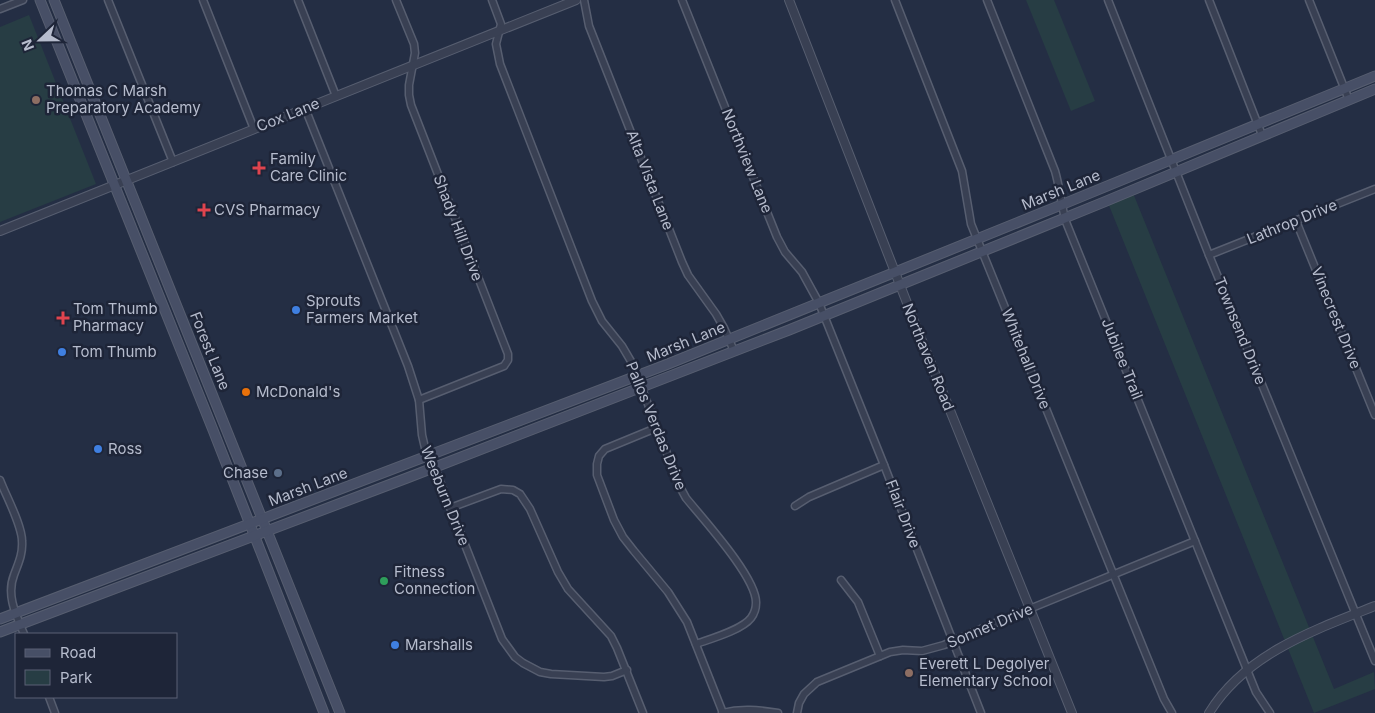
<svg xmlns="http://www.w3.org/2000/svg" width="1375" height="713" font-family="Inter,sans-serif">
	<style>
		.green { fill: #273d44 }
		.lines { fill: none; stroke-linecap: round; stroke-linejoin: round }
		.minor-casing { stroke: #575e70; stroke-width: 9 }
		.tertiary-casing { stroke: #575e70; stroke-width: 10 }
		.secondary-casing { stroke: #575e70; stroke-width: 11 }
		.minor { stroke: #394053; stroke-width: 6 }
		.tertiary { stroke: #394053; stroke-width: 8 }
		.secondary { stroke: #474f66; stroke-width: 9 }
		.education-dot { fill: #8d6e63; stroke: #1e2538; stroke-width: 2 }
		.health-dot { fill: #e0444e; stroke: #1e2538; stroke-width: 2 }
		.shop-dot { fill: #3f7fe0; stroke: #1e2538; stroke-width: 2 }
		.food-dot { fill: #e8710a; stroke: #1e2538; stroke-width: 2 }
		.service-dot { fill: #5c6f8a; stroke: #1e2538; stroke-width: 2 }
		.leisure-dot { fill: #2e9e5b; stroke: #1e2538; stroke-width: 2 }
		.labels { text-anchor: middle; stroke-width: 5; stroke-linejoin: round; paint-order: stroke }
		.poi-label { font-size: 15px; fill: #b6bccd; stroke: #1e2538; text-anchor: start }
		.street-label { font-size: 15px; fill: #b6bccd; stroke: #1e2538 }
	</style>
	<rect width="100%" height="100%" fill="#242e44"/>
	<g class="green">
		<polygon points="1026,0 1054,0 1095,101 1071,111"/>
		<polygon points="29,15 96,184 0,222 0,27"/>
		<polygon points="1133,193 1334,689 1374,672 1375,689 1314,713 1108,203"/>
	</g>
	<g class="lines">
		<g class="minor-casing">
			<g id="minor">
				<polyline points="108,0 173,162"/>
				<polyline points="203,0 254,129"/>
				<polyline points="298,0 336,96"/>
				<polyline points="396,0 414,44 415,53 409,85 409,95 411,105 508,354 508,360 504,366 419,400"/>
				<path d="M492,0L501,24L496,44L500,64L592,301L602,321L622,346L632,363L680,487L686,498C703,519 757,578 756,603C756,608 754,614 751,618C742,630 710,639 696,644"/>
				<polyline points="584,0 589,26 682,262 688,275 716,314 724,328 734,351"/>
				<polyline points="682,0 777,237 785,252 802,272 819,303 884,465 981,713"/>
				<polyline points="895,0 962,171 971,224 1164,699 1172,713"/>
				<path d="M987,0L1055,171C1060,188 1061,205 1066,222L1256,692L1270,713"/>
				<polyline points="1108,0 1209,255 1375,661"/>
				<polyline points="1209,0 1262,135"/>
				<polyline points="1309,0 1349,100"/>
				<polyline points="0,9 23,0"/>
				<polyline points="305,108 408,366 419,400 422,435 425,448 436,471 502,639 515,657 523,663 540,672 551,674 604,677 612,676 627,670"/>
				<polyline points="1296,221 1375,415"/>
				<polyline points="1209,255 1375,189"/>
				<polyline points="656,428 605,449 599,456 597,464 597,475 614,520 623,537 634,551 668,592 687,622 723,713"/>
				<path d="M0,480C6,496 22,525 22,541C23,554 18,564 14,575C6,595 16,615 24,634"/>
				<polyline points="795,506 809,497 884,465"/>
				<polyline points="450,508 501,489 513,490 520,494 530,509 558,572 568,589 611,636 617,648 643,713"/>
				<polyline points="841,580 858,602 880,656"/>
				<polyline points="49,697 55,713"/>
				<path d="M722,713C742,708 758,710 778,713"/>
				<polyline points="797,713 799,703 804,694 817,682 890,652 903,650 922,651 944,645 988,626 1195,541"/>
			</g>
		</g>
		<g class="tertiary-casing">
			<g id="tertiary">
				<polyline points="789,0 916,326 1072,713"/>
				<polyline points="0,231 576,0"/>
				<path d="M1209,713C1245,654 1314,630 1375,606"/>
			</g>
		</g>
		<g class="secondary-casing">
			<g id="secondary">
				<polyline points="40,0 213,430 324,713"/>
				<polyline points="54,0 340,713"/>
				<polyline points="0,619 668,364 1061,205 1375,76"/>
				<polyline points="0,632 407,478 789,330 1104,202 1375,89"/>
			</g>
		</g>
		<use href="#minor" class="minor"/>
		<use href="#tertiary" class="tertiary"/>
		<use href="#secondary" class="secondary"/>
	</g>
	<g class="education-dot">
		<circle cx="36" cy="100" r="5"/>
		<circle cx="909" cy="673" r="5"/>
	</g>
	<g class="health-dot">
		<path d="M256.5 160.5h5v5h5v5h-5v5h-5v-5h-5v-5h5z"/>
		<path d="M201.5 202.5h5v5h5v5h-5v5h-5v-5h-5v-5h5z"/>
		<path d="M60.5 310.5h5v5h5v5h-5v5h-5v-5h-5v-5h5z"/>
	</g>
	<g class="shop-dot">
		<circle cx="296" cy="310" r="5"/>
		<circle cx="62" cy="352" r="5"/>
		<circle cx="98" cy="449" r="5"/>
		<circle cx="395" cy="645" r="5"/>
	</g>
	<circle class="food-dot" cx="246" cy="392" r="5"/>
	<circle class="service-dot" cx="278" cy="473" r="5"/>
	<circle class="leisure-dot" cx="384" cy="581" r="5"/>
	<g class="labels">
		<g class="poi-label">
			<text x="46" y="96">Thomas C Marsh<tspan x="46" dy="17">Preparatory Academy</tspan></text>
			<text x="270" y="164">Family<tspan x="270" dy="17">Care Clinic</tspan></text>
			<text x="214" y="215">CVS Pharmacy</text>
			<text x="306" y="306">Sprouts<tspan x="306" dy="17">Farmers Market</tspan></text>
			<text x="73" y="314">Tom Thumb<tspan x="73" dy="17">Pharmacy</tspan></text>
			<text x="72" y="357">Tom Thumb</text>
			<text x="256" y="397">McDonald's</text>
			<text x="108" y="454">Ross</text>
			<text x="268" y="478" text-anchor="end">Chase</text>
			<text x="394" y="577">Fitness<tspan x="394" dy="17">Connection</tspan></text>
			<text x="405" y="650">Marshalls</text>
			<text x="919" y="669">Everett L Degolyer<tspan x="919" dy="17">Elementary School</tspan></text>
		</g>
		<g class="street-label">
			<text transform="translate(288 115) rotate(-22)" y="5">Cox Lane</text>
			<text transform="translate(747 161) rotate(68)" y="5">Northview Lane</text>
			<text transform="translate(650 180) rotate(69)" y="5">Alta Vista Lane</text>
			<text transform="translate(1061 190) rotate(-22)" y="5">Marsh Lane</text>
			<text transform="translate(1292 222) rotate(-22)" y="5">Lathrop Drive</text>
			<text transform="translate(458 228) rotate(69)" y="5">Shady Hill Drive</text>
			<text transform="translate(1336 318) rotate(68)" y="5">Vinecrest Drive</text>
			<text transform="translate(1240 331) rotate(68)" y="5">Townsend Drive</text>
			<text transform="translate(686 342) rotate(-22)" y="5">Marsh Lane</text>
			<text transform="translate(210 351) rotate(68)" y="5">Forest Lane</text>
			<text transform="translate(928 357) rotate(68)" y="5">Northaven Road</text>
			<text transform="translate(1026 359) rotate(68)" y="5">Whitehall Drive</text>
			<text transform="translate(1122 359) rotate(68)" y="5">Jubilee Trail</text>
			<text transform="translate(656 426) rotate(68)" y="5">Pallos Verdas Drive</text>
			<text transform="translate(308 487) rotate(-21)" y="5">Marsh Lane</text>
			<text transform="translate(445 496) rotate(68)" y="5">Weeburn Drive</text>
			<text transform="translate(903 514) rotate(69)" y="5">Flair Drive</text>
			<text transform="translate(990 626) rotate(-23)" y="5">Sonnet Drive</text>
		</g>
	</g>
	<rect x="15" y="633" width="162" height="65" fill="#1e2538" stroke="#5b6174"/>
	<rect x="25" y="649" width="25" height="8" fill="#474f66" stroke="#5b6174"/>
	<text x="60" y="658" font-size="15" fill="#b6bccd">Road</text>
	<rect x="25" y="670" width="25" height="15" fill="#273d44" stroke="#5b6174"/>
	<text x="60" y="683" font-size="15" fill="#b6bccd">Park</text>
	<g transform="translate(40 40) rotate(248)" stroke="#1e2538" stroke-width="4" paint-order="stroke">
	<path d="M0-4L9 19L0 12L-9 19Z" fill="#b6bccd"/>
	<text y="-8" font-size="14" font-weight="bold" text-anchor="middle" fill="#b6bccd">N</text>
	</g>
</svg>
